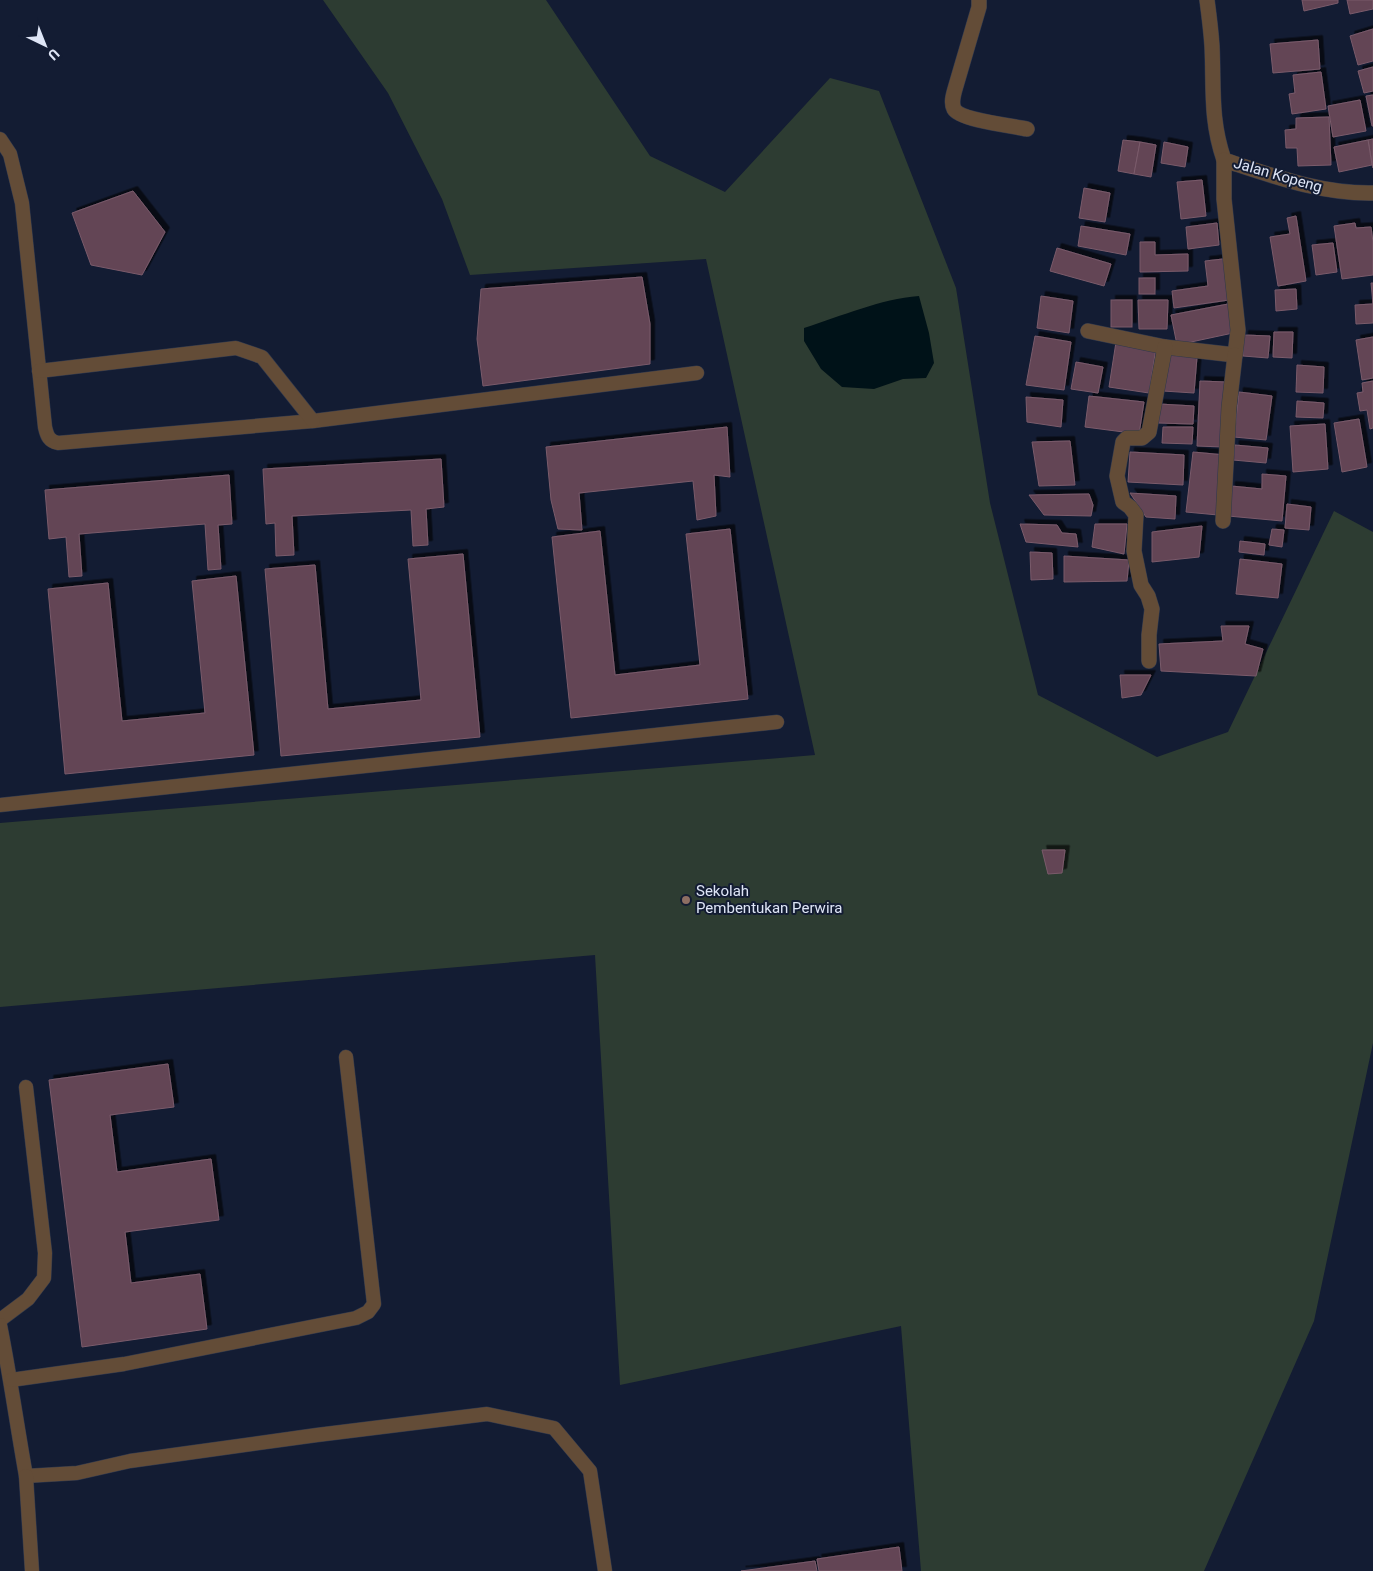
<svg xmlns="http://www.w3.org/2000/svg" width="1373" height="1571" font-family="Roboto,sans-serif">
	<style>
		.green { fill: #2d3c32 }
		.water { fill: #001218 }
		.building { fill: #634454; stroke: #7a5b6b; filter: url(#shadow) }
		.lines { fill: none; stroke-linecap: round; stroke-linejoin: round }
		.service-casing { stroke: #2f384e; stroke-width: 15 }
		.minor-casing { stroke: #2f384e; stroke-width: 16 }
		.service { stroke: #634c37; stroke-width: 14 }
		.minor { stroke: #634c37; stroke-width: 15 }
		.education-dot { fill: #8d6e63; stroke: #131c33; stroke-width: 2 }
		.labels { text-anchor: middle; stroke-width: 4; stroke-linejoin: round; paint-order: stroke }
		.street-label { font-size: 15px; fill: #dee5f6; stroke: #131c33 }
		.poi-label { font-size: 15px; fill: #dee5f6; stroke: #131c33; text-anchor: start }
	</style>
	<defs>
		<filter id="shadow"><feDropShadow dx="4.5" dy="-4.5" stdDeviation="0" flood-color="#0009"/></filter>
	</defs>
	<rect width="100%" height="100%" fill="#131c33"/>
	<polygon class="green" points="323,0 546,0 650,156 725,192 830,78 879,91 956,288 990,503 1038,695 1157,757 1228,732 1334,511 1373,532 1373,1043 1314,1321 1204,1571 921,1571 901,1326 620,1385 595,955 0,1007 0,823 815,755 706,259 470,275 442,199 388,93"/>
	<path class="water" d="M919,296L929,333L934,363L926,378L903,379L874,389L842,387L821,369L804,341V328C842,316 880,299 919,296Z"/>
	<g class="building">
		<polygon points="1302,0 1338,0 1338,3 1304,11"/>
		<polygon points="1347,0 1373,0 1373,9 1350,14"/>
		<polygon points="1373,29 1373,61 1358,65 1350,36"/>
		<polygon points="1318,40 1320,69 1273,73 1270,44"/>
		<polygon points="1373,67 1373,91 1364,93 1358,71"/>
		<polygon points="1321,72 1326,109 1292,114 1289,94 1295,93 1293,75"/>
		<polygon points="1373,95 1373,126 1372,126 1366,96"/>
		<polygon points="1360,100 1366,131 1333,137 1328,106"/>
		<polygon points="1329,117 1331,165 1298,166 1297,148 1286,148 1285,130 1296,129 1296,118"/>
		<polygon points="1373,139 1373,168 1368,140"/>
		<polygon points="1123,140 1140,142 1134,174 1118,171"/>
		<polygon points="1368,140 1372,165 1339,172 1334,147"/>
		<polygon points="1140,142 1156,145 1151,177 1134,174"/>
		<polygon points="1164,142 1188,147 1185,167 1161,163"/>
		<polygon points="1202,180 1206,216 1181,219 1177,182"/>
		<polygon points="1084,188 1110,193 1105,222 1079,218"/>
		<polygon points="133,191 165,232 142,275 91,265 72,213"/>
		<polygon points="1296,216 1306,281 1278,286 1270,237 1290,234 1287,218"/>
		<polygon points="1217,223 1219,245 1188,249 1186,227"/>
		<polygon points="1355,223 1356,228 1371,227 1373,242 1373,275 1342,279 1334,226"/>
		<polygon points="1081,226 1130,234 1126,255 1078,246"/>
		<polygon points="1140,242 1155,242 1155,255 1188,254 1188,271 1140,272"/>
		<polygon points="1333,243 1337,272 1316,275 1312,245"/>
		<polygon points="1057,248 1111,264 1104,286 1050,271"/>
		<polygon points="1223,259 1229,300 1174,308 1172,291 1208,286 1205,261"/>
		<polygon points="642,277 650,324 650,364 483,386 477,339 481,289"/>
		<rect x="1139" y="278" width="16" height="16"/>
		<polygon points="1371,283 1373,283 1373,323 1356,324 1355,305 1373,304"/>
		<polygon points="1296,289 1297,309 1276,311 1275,290"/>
		<polygon points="1041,296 1073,301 1069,333 1037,328"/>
		<rect x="1111" y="300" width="21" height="27"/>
		<polygon points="1138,300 1168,300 1167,329 1139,329"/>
		<polygon points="1228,304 1233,333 1177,345 1171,315"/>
		<polygon points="1274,332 1293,332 1292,358 1273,357"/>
		<polygon points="1244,335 1270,336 1268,358 1243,356"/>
		<polygon points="1035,336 1071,342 1064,390 1026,385"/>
		<polygon points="1373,337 1373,378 1362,380 1356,340"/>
		<polygon points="1116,342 1156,348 1149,393 1109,387"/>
		<polygon points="1166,355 1197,357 1194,393 1163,391"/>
		<polygon points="1076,362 1103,367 1098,393 1071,389"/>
		<polygon points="1297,365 1324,367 1323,393 1296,392"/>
		<polygon points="1200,381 1226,382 1223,447 1197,446"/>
		<polygon points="1373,381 1373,428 1370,429 1367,410 1360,411 1357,393 1363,392 1362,383"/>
		<polygon points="1239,392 1272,396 1266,440 1234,437"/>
		<polygon points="1089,396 1144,402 1139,434 1085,427"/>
		<polygon points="1026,397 1063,400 1061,427 1027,422"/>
		<polygon points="1297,401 1324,403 1323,418 1296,417"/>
		<polygon points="1159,404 1194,406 1193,424 1158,423"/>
		<polygon points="1359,419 1367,467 1342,472 1334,423"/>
		<polygon points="1325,424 1328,469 1293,472 1290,426"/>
		<polygon points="727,427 730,477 714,475 716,516 697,520 693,481 579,493 582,530 558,529 551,500 546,447"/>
		<polygon points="1163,427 1193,427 1192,444 1162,443"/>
		<polygon points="1070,441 1075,485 1039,486 1032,442"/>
		<polygon points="1235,445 1268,448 1266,463 1233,460"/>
		<polygon points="1130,452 1184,455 1183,485 1128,482"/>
		<polygon points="1193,452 1225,455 1218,515 1186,512"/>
		<polygon points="441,459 444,507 426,509 428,545 413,546 411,510 292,516 294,555 276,556 275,523 266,524 263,469"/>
		<polygon points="1262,474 1286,476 1282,521 1228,516 1231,486 1262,489"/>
		<polygon points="229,475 232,524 218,525 221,569 208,570 205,524 79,534 82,576 69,577 66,537 49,539 45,490"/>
		<polygon points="1130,493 1176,496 1175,519 1146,517"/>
		<polygon points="1089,494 1093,505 1091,516 1044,515 1029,495"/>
		<polygon points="1287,504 1311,507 1309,530 1285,528"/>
		<polygon points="1020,524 1057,525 1062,533 1076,534 1078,547 1026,542"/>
		<polygon points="1095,524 1127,524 1124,554 1092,547"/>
		<polygon points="1202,526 1199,557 1152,562 1152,532"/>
		<polygon points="730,529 748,699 571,718 552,537 600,531 615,675 700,665 686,534"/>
		<polygon points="1272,529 1284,530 1282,547 1269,545"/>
		<polygon points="1240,541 1265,544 1264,555 1239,552"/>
		<polygon points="1030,552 1052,553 1053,579 1031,580"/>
		<polygon points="463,554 480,737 281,756 265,569 315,565 328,709 421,700 408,559"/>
		<polygon points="1064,556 1129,560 1127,581 1064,582"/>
		<polygon points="1240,559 1282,564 1278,598 1236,594"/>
		<polygon points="236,576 254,755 65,774 48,589 108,583 122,721 205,713 192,581"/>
		<polygon points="1221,626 1249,626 1245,644 1263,649 1256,676 1161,671 1159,644 1223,641"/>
		<polygon points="1120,675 1151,675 1141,695 1122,698"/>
		<polygon points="1042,850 1065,850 1062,873 1048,874"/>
		<polygon points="168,1064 174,1107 110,1115 117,1172 211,1159 219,1220 125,1232 131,1283 200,1274 207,1329 82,1347 49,1080"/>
		<polygon points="899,1547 902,1571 819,1571 817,1559"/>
		<polygon points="815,1561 817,1571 741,1571"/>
	</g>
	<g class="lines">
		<g class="service-casing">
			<g id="service">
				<path d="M0,139L10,154L22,203L45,427C47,436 49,441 58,443L313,421L697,373"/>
				<polyline points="39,371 236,348 262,357 313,421"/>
				<polyline points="0,805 777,722"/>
				<polyline points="0,1320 28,1299 44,1278 45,1253 26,1087"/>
				<path d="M0,1325C10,1375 17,1426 26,1476L77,1473L130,1461L317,1435L487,1414L554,1428L590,1471L605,1571"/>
				<polyline points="11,1380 124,1364 356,1318 368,1312 374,1304 346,1057"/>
				<polyline points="26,1476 32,1571"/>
			</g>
		</g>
		<g class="minor-casing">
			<g id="minor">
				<path d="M979,0V7L955,89C953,96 951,103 954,109C960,120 1013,126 1027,129"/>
				<path d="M1207,0C1209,15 1211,31 1212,46C1214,88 1210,119 1224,160C1273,176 1321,194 1373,193"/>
				<polyline points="1088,331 1165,347 1235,355 1238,330 1224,199 1224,160"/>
				<polyline points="1223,521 1229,407 1235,355"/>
				<polyline points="1149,661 1149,635 1152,609 1148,596 1141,585 1134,551 1136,515 1130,507 1123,502 1117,476 1123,442 1127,438 1142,438 1149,432 1165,347"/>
			</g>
		</g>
		<use href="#service" class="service"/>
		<use href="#minor" class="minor"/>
	</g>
	<circle class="education-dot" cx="686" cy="900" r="5"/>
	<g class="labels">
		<g class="street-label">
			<text transform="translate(1278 175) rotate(16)" y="5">Jalan Kopeng</text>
		</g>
		<g class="poi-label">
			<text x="696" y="896">Sekolah<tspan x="696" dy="17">Pembentukan Perwira</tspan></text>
		</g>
	</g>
	<g transform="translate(45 45) rotate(137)" stroke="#131c33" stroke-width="4" paint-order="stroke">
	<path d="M0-4L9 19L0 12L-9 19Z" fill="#dee5f6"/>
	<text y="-8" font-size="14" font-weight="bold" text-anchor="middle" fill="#dee5f6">U</text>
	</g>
</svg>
